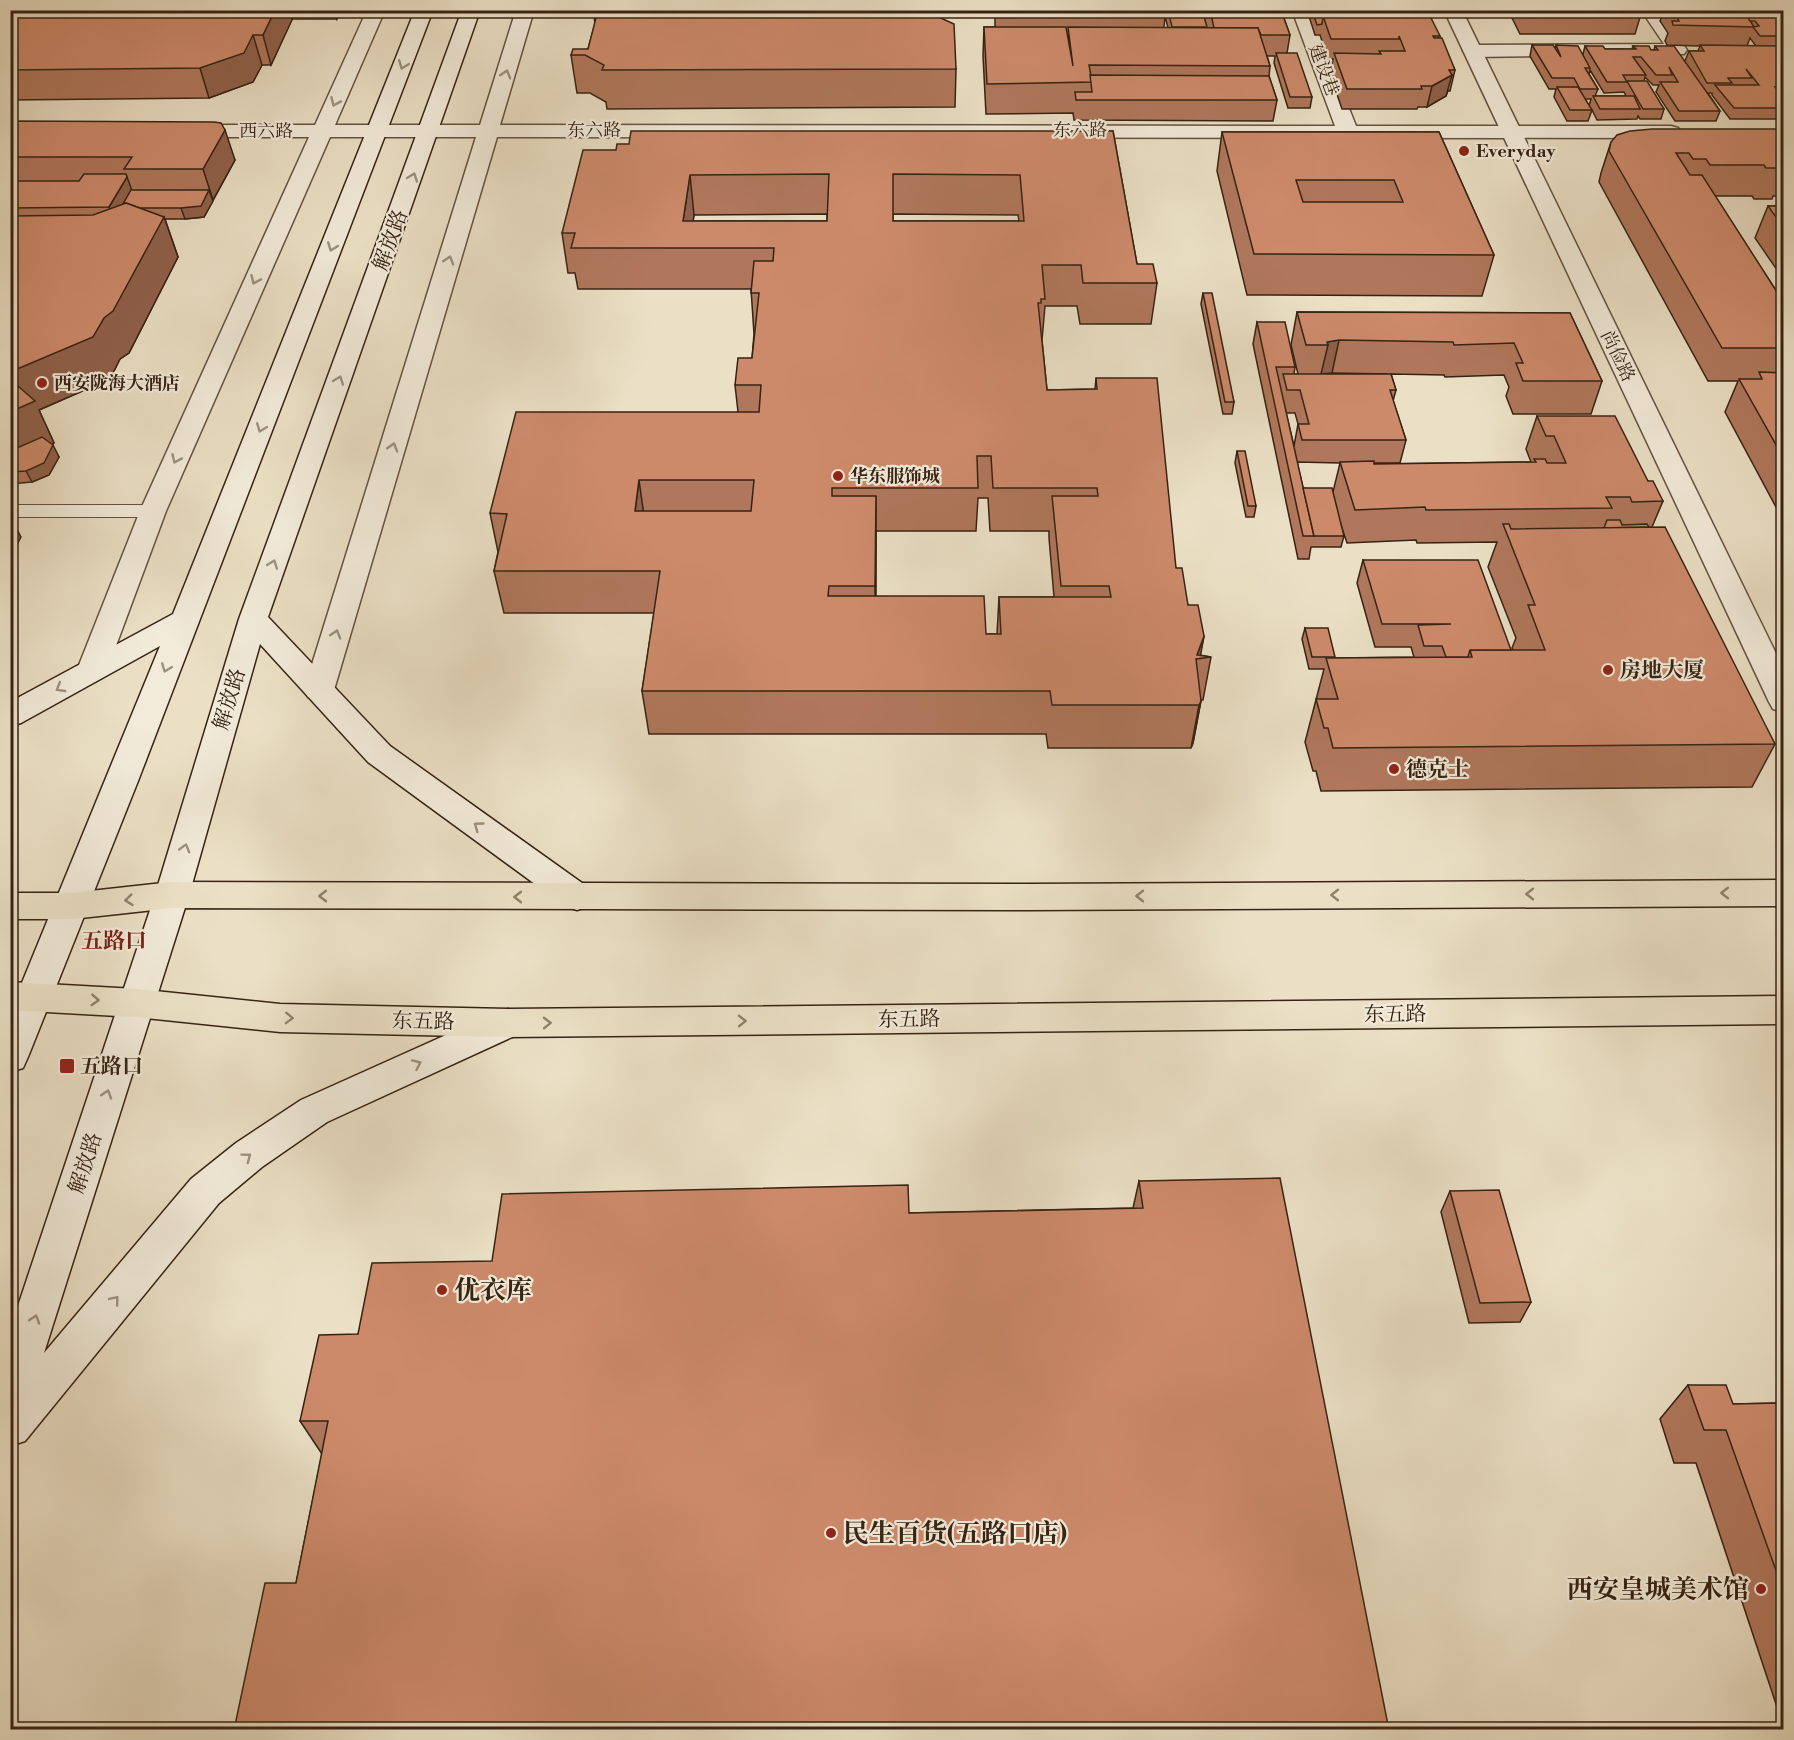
<svg xmlns="http://www.w3.org/2000/svg" width="1794" height="1740" font-family="'Libre Bodoni','Noto Serif SC',serif">
	<style>
		.lines { fill: none; stroke-linecap: round; stroke-linejoin: round }
		.service-casing { stroke: #635240; stroke-width: 2 }
		.minor-casing { stroke: #635240; stroke-width: 3 }
		.tertiary-casing { stroke: #635240; stroke-width: 3 }
		.secondary-casing { stroke: #362313; stroke-width: 3 }
		.primary-casing { stroke: #362313; stroke-width: 3 }
		.service { fill: #f2ebda; fill-rule: evenodd }
		.minor { fill: #f2ebda; fill-rule: evenodd }
		.tertiary { fill: #f2ebda; fill-rule: evenodd }
		.secondary { fill: #f2ebda; fill-rule: evenodd }
		.primary { fill: #ebe0c6; fill-rule: evenodd }
		.wall { fill: #b0775c; stroke: #362313; stroke-width: 1.5; fill-rule: evenodd }
		.shaded-wall { fill: #90614b; stroke: #362313; stroke-width: 1.5 }
		.building { fill: #cd8a6b; stroke: #362313; stroke-width: 1.5; fill-rule: evenodd }
		.oneway { stroke: #9d9180 }
		.oneway2 { stroke: #90826c }
		.poi-dot { fill: #8f2418; stroke: #f2ebda; stroke-width: 2 }
		.labels { text-anchor: middle; stroke-width: 4.5; stroke-linejoin: round; paint-order: stroke }
		.far-street-label { font-size: 18px; fill: #362313; stroke: #f2ebda }
		.far-poi-label { font-size: 18px; font-weight: bold; fill: #362313; stroke: #f2ebda; text-anchor: start }
		.street-label { font-size: 21px; fill: #362313; stroke: #f2ebda }
		.poi-label { font-size: 21px; font-weight: bold; fill: #362313; stroke: #f2ebda; text-anchor: start }
		.neighbourhood-label { font-size: 22px; font-weight: bold; fill: #7a1f14; stroke: #f2ebda }
		.near-poi-label { font-size: 26px; font-weight: bold; fill: #362313; stroke: #f2ebda; text-anchor: start }
	</style>
	<rect width="100%" height="100%" fill="#ebe0c6"/>
	<filter id="stains"><feTurbulence type="fractalNoise" baseFrequency=".00333" numOctaves="4"/><feColorMatrix values="0 0 0 0 .2 0 0 0 0 .09 0 0 0 0 .02 0 0 0 .5 -.17"/></filter>
	<radialGradient id="worn" r=".72"><stop offset=".6" stop-color="#630" stop-opacity="0"/><stop offset="1" stop-color="#630" stop-opacity=".3"/></radialGradient>
	<g class="lines">
		<g class="service-casing">
			<polygon id="service" points="10,505 153,505 160,506 163,511 160,516 153,517 10,517"/>
		</g>
		<g class="minor-casing">
			<g id="minor">
				<polygon points="367,10 385,10 335,125 480,125 516,10 534,10 500,125 1335,126 1292,10 1310,10 1356,126 1671,126 1678,128 1681,132 1678,136 1671,138 497,137 334,690 330,697 319,700 308,697 304,690 476,137 330,137 166,511 107,670 102,677 92,680 82,677 77,670 140,511 309,137 180,137 173,135 170,131 173,127 180,125 315,125"/>
				<polygon points="1641,10 1660,10 1687,50 1684,54 1473,57 1463,51 1473,45 1664,44"/>
			</g>
		</g>
		<g class="tertiary-casing">
			<polygon id="tertiary" points="1444,10 1462,10 1784,670 1784,712 1773,709 1769,702"/>
		</g>
		<g class="secondary-casing">
			<g id="secondary">
				<polygon points="415,10 433,10 138,781 28,1057 23,1068 10,1072 10,1012 160,646 21,723 10,726 10,702 173,614"/>
				<polygon points="462,10 480,10 268,617 390,746 589,888 594,897 589,906 577,910 565,906 368,762 260,644 189,895 44,1353 191,1179 236,1143 301,1100 495,1013 508,1009 521,1013 526,1023 521,1033 327,1122 262,1167 219,1203 25,1441 10,1446 10,1330 155,895 239,619"/>
			</g>
		</g>
		<g class="primary-casing">
			<g id="primary">
				<polygon points="1784,880 1784,906 1029,910 172,908 72,919 10,919 10,893 72,893 172,882 1029,884"/>
				<polygon points="10,982 136,989 280,1004 508,1009 1784,996 1784,1024 508,1037 280,1032 136,1017 10,1010"/>
			</g>
		</g>
		<use href="#service" class="service"/>
		<use href="#minor" class="minor"/>
		<use href="#tertiary" class="tertiary"/>
		<use href="#secondary" class="secondary"/>
		<use href="#primary" class="primary"/>
	</g>
	<g class="wall">
		<polygon points="21,10 341,10 337,19 292,19 271,65 262,65 253,82 209,98 10,100 10,24"/>
		<polygon points="593,10 820,10 820,13 931,14 956,69 955,107 607,109 606,102 590,93 577,93 571,55 588,49 595,24"/>
		<path d="M970,10H1202L1206,26L1203,10H1281L1290,35L1287,53L1312,97L1310,108H1288L1274,63L1275,56H1267L1270,66L1269,76L1277,100L1273,121L1074,120L1073,113L986,114L983,56L984,27H995V15H970ZM1165,16L1168,28H1164Z"/>
		<polygon points="1307,10 1390,10 1391,12 1391,10 1422,10 1424,15 1440,36 1440,38 1455,70 1450,91 1448,91 1446,96 1427,107 1418,107 1417,109 1342,109 1330,74 1333,59 1328,59 1320,35 1315,35"/>
		<polygon points="1508,10 1639,10 1641,14 1635,34 1520,34"/>
		<path d="M1662,10H1784V119H1730L1712,95V93H1708L1720,111L1716,121H1675L1656,92L1659,85H1653L1645,77L1644,81L1664,109L1661,119H1640L1638,116L1637,119L1597,120L1592,110L1588,121H1567L1554,97L1556,89H1549L1530,56L1532,45L1555,48L1556,45L1583,54L1585,46L1605,49H1632L1633,46L1651,50H1654L1655,46L1685,61L1689,51H1698L1700,46L1667,45L1665,41L1668,33L1660,21L1663,13ZM1750,38L1756,46H1747ZM1590,70L1604,93L1624,92L1626,96H1595L1598,89L1589,74ZM1585,99H1591L1589,106Z"/>
		<polygon points="10,121 235,160 204,217 185,219 165,219 178,257 129,353 120,359 110,379 39,410 54,443 52,444 59,457 49,475 32,482 10,484"/>
		<polygon points="1784,129 1784,196 1773,196 1772,199 1754,199 1752,196 1715,196 1784,303 1784,522 1725,412 1738,381 1708,381 1599,182 1601,173 1611,142"/>
		<path d="M1113,131L1137,264L1157,283L1151,324H1080L1077,306H1045L1042,340L1047,390L1095,389L1096,378L1176,568L1188,605L1204,636L1200,655L1211,657L1203,700H1201L1193,743L1191,748H1048L1046,734H649L642,691L654,613H504L494,571L498,552L490,513L738,412L735,385L752,358L754,334L751,289H578L575,273H568L562,233L616,150ZM827,214V221H693L694,215ZM893,214L1018,215L1019,221H893ZM978,498H988L990,531H1049V538L1054,597H999L997,634H986L876,596V531H976Z"/>
		<polygon points="1222,132 1439,132 1494,255 1482,296 1247,295 1217,171"/>
		<polygon points="1768,206 1784,206 1784,280 1755,238"/>
		<polygon points="1203,293 1234,402 1232,414 1223,414 1201,304"/>
		<path d="M1297,312L1570,313L1602,381L1591,414H1513L1506,396L1509,387L1504,375L1445,377L1444,375L1391,374L1396,390L1393,401L1406,440L1400,463H1374V464L1531,462L1526,449L1537,416L1648,481L1663,501L1652,527L1775,744L1752,787L1321,791L1316,771H1313L1305,742L1324,669H1309L1302,639L1305,628L1335,658L1414,657L1411,647H1375L1357,583L1363,560L1511,650H1513L1512,648L1516,638L1488,567L1497,542L1417,543L1416,540L1347,543L1340,522L1344,536L1341,547H1311L1309,559H1298L1253,344L1257,322L1295,367L1294,374H1298L1291,345ZM1332,373L1388,374H1326ZM1286,413H1295L1298,424L1294,446ZM1297,462L1340,463L1333,492L1303,488Z"/>
		<polygon points="1237,451 1256,506 1254,517 1246,517 1235,463"/>
		<polygon points="1139,1181 1389,1730 296,1583 322,1454 300,1421 358,1334 492,1261 909,1213 1133,1208"/>
		<polygon points="1450,1191 1531,1302 1520,1322 1469,1323 1441,1212"/>
		<polygon points="1688,1385 1733,1404 1784,1403 1784,1715 1780,1716 1696,1463 1674,1463 1660,1419"/>
	</g>
	<g class="shaded-wall">
		<polygon points="275,10 290,10 292,20 271,65 263,35"/>
		<polygon points="335,10 341,10 337,19"/>
		<polygon points="253,35 262,65 253,82 209,98 200,68"/>
		<polygon points="1452,75 1446,96 1427,107 1432,86"/>
		<polygon points="225,130 235,160 213,200 203,169"/>
		<polygon points="690,175 694,215 689,248 683,221"/>
		<polygon points="127,177 135,199 117,229 109,207"/>
		<polygon points="209,190 213,201 204,217 185,219 181,208"/>
		<polygon points="164,217 178,257 129,353 120,359 110,379 39,410 54,443 10,464 10,372 104,318"/>
		<polygon points="1339,340 1332,373 1321,374 1328,345 1327,342"/>
		<polygon points="53,445 59,457 49,475 32,482 26,471"/>
		<polygon points="639,480 645,523 635,511"/>
		<polygon points="876,496 876,538 875,629 875,586"/>
		<polygon points="10,516 21,537 10,558"/>
		<polygon points="1204,636 1200,658 1197,655"/>
		<polygon points="1201,701 1193,743 1191,748 1199,705"/>
	</g>
	<g class="building">
		<polygon points="21,10 275,10 263,35 253,35 244,53 200,68 10,70 10,24"/>
		<polygon points="598,10 663,10 662,13 930,13 954,24 956,69 602,70 604,65 585,55 571,55 573,49 588,49"/>
		<polygon points="691,10 819,10 819,13 690,13"/>
		<polygon points="833,10 931,10 931,14 833,13"/>
		<polygon points="1168,10 1202,10 1207,27 1172,27"/>
		<polygon points="1210,10 1281,10 1290,35 1261,35 1258,28 1214,28"/>
		<polygon points="1312,10 1390,10 1392,14 1359,14 1339,13 1338,16 1323,16 1322,24 1317,25"/>
		<polygon points="1392,10 1422,10 1424,15 1393,14"/>
		<polygon points="1524,10 1639,10 1641,14 1526,14"/>
		<polygon points="1673,10 1744,10 1754,27 1673,25 1672,21 1679,21"/>
		<polygon points="1751,10 1771,10 1784,28 1784,36 1760,36 1753,27 1759,26 1755,21 1750,21 1744,12 1752,12"/>
		<polygon points="1775,10 1784,10 1784,22 1783,22"/>
		<polygon points="1339,13 1383,16 1382,13 1430,16 1440,36 1433,36 1434,38 1442,38 1455,70 1449,70 1452,75 1432,86 1421,86 1422,89 1347,89 1334,53 1381,54 1379,51 1405,51 1399,36 1399,39 1331,39 1323,16 1339,16"/>
		<polygon points="984,27 1066,27 1073,66 1068,27 1258,28 1270,66 1089,65 1092,82 987,84"/>
		<polygon points="1532,45 1553,45 1561,57 1556,45 1578,46 1590,68 1585,68 1598,89 1580,89 1574,78 1552,78"/>
		<polygon points="1700,45 1784,46 1784,87 1775,87 1784,97 1784,108 1734,108 1715,85 1759,85 1746,69 1752,78 1728,78 1732,83 1707,83 1689,51 1704,51"/>
		<polygon points="1585,46 1603,46 1605,49 1636,49 1633,46 1649,46 1651,50 1658,50 1655,46 1674,46 1720,111 1679,111 1660,82 1678,82 1669,67 1672,75 1656,75 1641,57 1633,57 1646,75 1623,75 1627,82 1607,82"/>
		<polygon points="1276,53 1297,53 1312,97 1290,97"/>
		<polygon points="1090,75 1269,76 1277,100 1076,100 1075,92 1092,92"/>
		<polygon points="1627,81 1647,81 1664,109 1643,109"/>
		<polygon points="1557,87 1578,87 1592,110 1570,110"/>
		<polygon points="1593,96 1634,96 1640,109 1600,109"/>
		<polygon points="10,121 214,122 221,123 225,130 203,169 124,169 132,157 10,157"/>
		<polygon points="1652,129 1784,129 1784,168 1766,168 1764,165 1710,165 1706,159 1693,159 1689,153 1676,153 1690,175 1702,175 1784,303 1784,348 1722,348 1609,151 1611,142 1617,135 1630,131"/>
		<path d="M631,131H1113L1137,264H1153L1157,283H1083L1081,265H1042L1045,299H1041V303H1038L1047,390L1097,389L1096,378H1157L1176,568H1182L1188,605H1198L1204,636L1197,655L1211,657L1196,659L1201,701L1199,705H1052L1050,691H642L660,571H494L507,514L490,513L516,412H759L761,385H735L738,358H752L759,293H751L754,261H773L774,248H571L575,233H562L583,150H616L617,144H629ZM829,174L827,221H683L690,175ZM893,174L1020,175L1024,221H893ZM977,456H991L993,488H1097L1098,496H1052L1061,586H1109L1111,597H999L1001,634H986L984,596H828L829,586H875L876,496H832V488H978ZM639,480H754L751,511H635Z"/>
		<path d="M1222,132H1439L1494,255L1254,254ZM1296,180H1394L1403,202H1303Z"/>
		<polygon points="84,174 126,174 127,177 109,207 10,208 10,181 79,181"/>
		<polygon points="131,190 209,190 201,206 181,208 140,208 126,203 123,204"/>
		<polygon points="126,203 164,217 113,311 104,318 93,337 10,372 10,216 93,215"/>
		<polygon points="1768,206 1784,206 1784,228"/>
		<polygon points="1203,293 1212,293 1234,402 1225,402"/>
		<polygon points="1297,312 1570,313 1602,381 1523,381 1516,363 1523,363 1514,343 1454,345 1453,342 1339,340 1327,342 1328,345 1306,345"/>
		<polygon points="1257,322 1285,322 1295,367 1276,367 1314,536 1303,536"/>
		<polygon points="1759,372 1784,373 1784,459 1739,379 1762,379"/>
		<polygon points="1283,374 1391,374 1396,390 1390,390 1406,440 1302,440 1298,424 1309,424 1300,390 1287,390"/>
		<polygon points="10,379 35,401 10,412"/>
		<polygon points="1537,416 1615,416 1648,481 1653,481 1663,501 1632,502 1630,497 1606,497 1612,508 1426,510 1425,507 1355,510 1340,462 1374,461 1374,464 1536,462 1534,459 1545,459 1547,463 1566,463 1554,436 1546,436"/>
		<polygon points="42,437 53,445 44,463 26,471 10,472 10,451"/>
		<polygon points="1237,451 1245,451 1256,506 1248,506"/>
		<polygon points="1303,488 1332,488 1344,536 1314,536"/>
		<polygon points="1607,520 1620,520 1622,525 1647,524 1649,527 1604,528"/>
		<polygon points="1503,524 1509,524 1511,529 1665,527 1775,744 1333,748 1328,728 1324,728 1316,699 1338,699 1326,658 1472,657 1470,650 1545,650 1528,605 1535,605"/>
		<polygon points="1363,560 1478,560 1511,650 1470,650 1468,657 1446,657 1442,646 1424,646 1418,625 1451,624 1382,624"/>
		<polygon points="1305,628 1328,628 1335,657 1312,657"/>
		<polygon points="1280,1178 1389,1730 234,1730 265,1583 296,1583 328,1421 300,1421 319,1335 358,1334 372,1263 492,1261 502,1194 908,1185 909,1213 1143,1208 1139,1181"/>
		<polygon points="1499,1190 1531,1302 1480,1303 1450,1191"/>
		<polygon points="1688,1385 1726,1385 1733,1404 1784,1403 1784,1593 1726,1430 1704,1430"/>
	</g>
	<defs><path id="oneway-chevron" d="M-2-3.5L2.5 0L-2 3.5" fill="none" stroke-width="1.6" stroke-linecap="round" stroke-linejoin="round" transform="scale(1.5)"/></defs>
	<g class="oneway">
		<use href="#oneway-chevron" transform="translate(403 65) rotate(111)"/>
		<use href="#oneway-chevron" transform="translate(506 74) rotate(-73)"/>
		<use href="#oneway-chevron" transform="translate(335 102) rotate(114)"/>
		<use href="#oneway-chevron" transform="translate(413 177) rotate(-70)"/>
		<use href="#oneway-chevron" transform="translate(332 247) rotate(111)"/>
		<use href="#oneway-chevron" transform="translate(449 260) rotate(-73)"/>
		<use href="#oneway-chevron" transform="translate(255 280) rotate(114)"/>
		<use href="#oneway-chevron" transform="translate(339 380) rotate(-70)"/>
		<use href="#oneway-chevron" transform="translate(261 428) rotate(111)"/>
		<use href="#oneway-chevron" transform="translate(393 447) rotate(-73)"/>
		<use href="#oneway-chevron" transform="translate(176 459) rotate(114)"/>
		<use href="#oneway-chevron" transform="translate(273 564) rotate(-70)"/>
		<use href="#oneway-chevron" transform="translate(336 634) rotate(-73)"/>
		<use href="#oneway-chevron" transform="translate(166 668) rotate(111)"/>
		<use href="#oneway-chevron" transform="translate(60 688) rotate(150)"/>
		<use href="#oneway-chevron" transform="translate(478 826) rotate(-144)"/>
		<use href="#oneway-chevron" transform="translate(185 848) rotate(-74)"/>
		<use href="#oneway-chevron" transform="translate(417 1064) rotate(-24)"/>
		<use href="#oneway-chevron" transform="translate(107 1094) rotate(-72)"/>
		<use href="#oneway-chevron" transform="translate(247 1157) rotate(-37)"/>
		<use href="#oneway-chevron" transform="translate(115 1300) rotate(-50)"/>
		<use href="#oneway-chevron" transform="translate(35 1319) rotate(-72)"/>
	</g>
	<g class="oneway2">
		<use href="#oneway-chevron" transform="translate(1725 893) rotate(180)"/>
		<use href="#oneway-chevron" transform="translate(1530 894) rotate(180)"/>
		<use href="#oneway-chevron" transform="translate(1335 895) rotate(180)"/>
		<use href="#oneway-chevron" transform="translate(323 896) rotate(-180)"/>
		<use href="#oneway-chevron" transform="translate(1140 896) rotate(180)"/>
		<use href="#oneway-chevron" transform="translate(518 897) rotate(-180)"/>
		<use href="#oneway-chevron" transform="translate(129 900) rotate(174)"/>
		<use href="#oneway-chevron" transform="translate(95 1000) rotate(4)"/>
		<use href="#oneway-chevron" transform="translate(289 1018) rotate(2)"/>
		<use href="#oneway-chevron" transform="translate(742 1021) rotate(-1)"/>
		<use href="#oneway-chevron" transform="translate(547 1023) rotate(-1)"/>
	</g>
	<g class="poi-dot">
		<circle cx="1464" cy="151" r="6"/>
		<circle cx="42" cy="383" r="6"/>
		<circle cx="838" cy="476" r="6"/>
		<circle cx="1608" cy="670" r="6"/>
		<circle cx="1394" cy="769" r="6"/>
		<rect x="59" y="1058" width="16" height="16" rx="3"/>
		<circle cx="442" cy="1290" r="6"/>
		<circle cx="831" cy="1533" r="6"/>
		<circle cx="1761" cy="1589" r="6"/>
	</g>
	<g class="labels">
		<g class="far-street-label">
			<text transform="translate(1324 70) rotate(69)" y="6">建设巷</text>
			<text x="594" y="136">东六路</text>
			<text x="1080" y="136">东六路</text>
			<text x="266" y="137">西六路</text>
			<text transform="translate(1618 356) rotate(64)" y="6">尚俭路</text>
		</g>
		<g class="far-poi-label">
			<text x="1476" y="157">Everyday</text>
			<text x="54" y="389">西安陇海大酒店</text>
			<text x="850" y="482">华东服饰城</text>
		</g>
		<g class="street-label">
			<text transform="translate(390 240) rotate(-70)" y="7">解放路</text>
			<text transform="translate(229 699) rotate(-73)" y="7">解放路</text>
			<text transform="translate(1395 1014) rotate(-1)" y="7">东五路</text>
			<text transform="translate(909 1019) rotate(-1)" y="7">东五路</text>
			<text transform="translate(423 1021) rotate(1)" y="7">东五路</text>
			<text transform="translate(85 1163) rotate(-72)" y="7">解放路</text>
		</g>
		<g class="poi-label">
			<text x="1620" y="677">房地大厦</text>
			<text x="1406" y="776">德克士</text>
			<text x="80" y="1073">五路口</text>
		</g>
		<g class="neighbourhood-label">
			<text x="114" y="948">五路口</text>
		</g>
		<g class="near-poi-label">
			<text x="454" y="1299">优衣库</text>
			<text x="843" y="1542">民生百货(五路口店)</text>
			<text x="1749" y="1598" text-anchor="end">西安皇城美术馆</text>
		</g>
	</g>
	<rect width="1794" height="1740" fill="none" stroke="#ebe0c6" stroke-width="36"/>
	<rect x="12" y="12" width="1770" height="1716" fill="none" stroke="#362313" stroke-width="3"/>
	<rect x="18" y="18" width="1758" height="1704" fill="none" stroke="#362313" stroke-width="1.5"/>
	<rect width="100%" height="100%" filter="url(#stains)"/>
	<rect width="100%" height="100%" fill="url(#worn)"/>
</svg>
